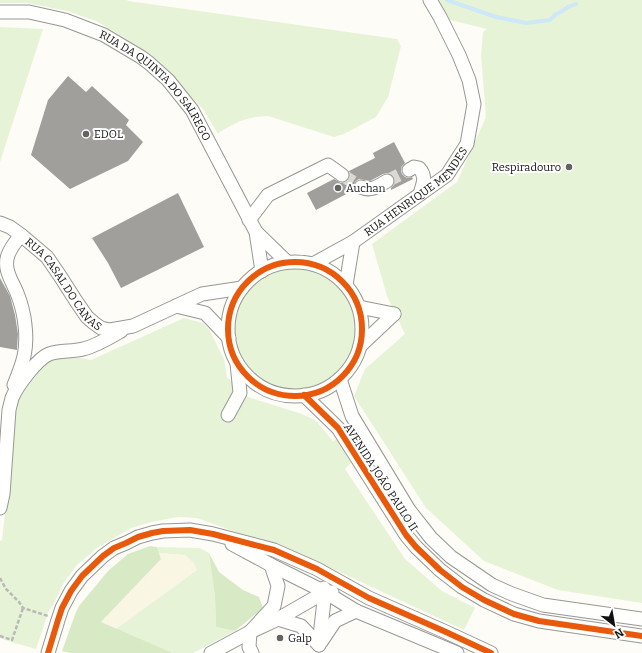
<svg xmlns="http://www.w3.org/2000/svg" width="642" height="653" font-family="Bitter,serif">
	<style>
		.farmland { fill: #f9f7e4 }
		.green { fill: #e7f3d7 }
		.forest { fill: #d8eac5 }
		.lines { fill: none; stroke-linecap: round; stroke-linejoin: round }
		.stream { stroke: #cde8f7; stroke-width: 4 }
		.building { fill: #a19f9c }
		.minor-tunnel { stroke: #dad9d4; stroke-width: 13; stroke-dasharray: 13 6; stroke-linecap: butt }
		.minor-casing { stroke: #979795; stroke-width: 15 }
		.path { stroke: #b9b9b8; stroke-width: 2.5; stroke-dasharray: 4 2; stroke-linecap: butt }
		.minor { stroke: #fffffe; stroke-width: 13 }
		.cycleway-casing { stroke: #fff; stroke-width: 8 }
		.cycleway { stroke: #e8590c; stroke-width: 6 }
		.poi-dot { fill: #646362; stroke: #fff; stroke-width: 1.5 }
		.labels { text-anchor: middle; stroke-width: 4; stroke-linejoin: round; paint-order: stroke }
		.street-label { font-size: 11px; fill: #111; stroke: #fff }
		.poi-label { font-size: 11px; fill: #111; stroke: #fff; text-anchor: start }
	</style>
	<rect width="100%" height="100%" fill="#fdfcf7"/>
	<polygon class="farmland" points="159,553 185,555 194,563 197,570 116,629 101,622 161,559"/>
	<g class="green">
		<polygon points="0,0 127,0 128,1 397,39 401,46 388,97 376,117 344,134 334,137 268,116 255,117 240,121 221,131 218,134 203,109 145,51 120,35 96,21 67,11 27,3 0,3"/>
		<polygon points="438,0 642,0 642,603 558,590 484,561 426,508 354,396 365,369 405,334 387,296 372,244 457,182 486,117 481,55 483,32 487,29 450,20"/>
		<polygon points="0,27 43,29 0,162"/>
		<circle cx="295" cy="329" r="60"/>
		<polygon points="184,318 203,323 210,331 224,359 227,377 248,397 302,414 315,420 333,441 337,439 351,463 345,469 405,559 442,591 475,608 464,630 316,561 197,518 178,517 151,522 131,528 97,548 77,565 63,584 53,605 49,610 36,649 11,642 0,638 0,541 2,540 17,405 20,394 47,362 54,358 81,358 91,360"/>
		<polygon points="157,547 200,548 209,553 215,597 216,627 235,631 193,653 173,653 116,629 197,570 194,563 185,555 159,553"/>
	</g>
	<g class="forest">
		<polygon points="150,546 157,547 161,559 101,622 173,653 70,653 62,651 76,612 79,606 108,571 128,554"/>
		<polygon points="209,553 219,572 243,590 259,597 263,608 235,631 216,627 215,597"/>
	</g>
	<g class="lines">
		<polyline class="stream" points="447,0 496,17 526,23 550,20 556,14 561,12 568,7 576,4"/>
	</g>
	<g class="building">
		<polygon points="68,76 86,92 92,86 129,120 126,125 143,142 128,161 70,189 31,155 48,100"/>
		<polygon points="394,142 405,163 402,166 401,171 402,174 405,177 409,178 412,177 413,179 391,190 391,188 394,185 395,181 394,177 391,174 387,173 383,174 370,181 359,179 356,181 354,184 353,188 354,190 316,210 307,193 334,179 341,183 346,182 348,180 350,176 349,171 375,158 373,153"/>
		<polygon points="178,193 204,247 121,288 108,263 92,238"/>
		<polygon points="0,278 10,296 15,315 18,334 17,350 0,347"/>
	</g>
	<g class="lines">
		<g class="minor-tunnel">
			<polyline points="342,175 361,187"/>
			<polyline points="387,181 409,170"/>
		</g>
		<g class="minor-casing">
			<g id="minor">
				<path id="s1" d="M0,12H29L65,20L104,35L141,57L149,63L168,80L192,110L256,232L262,271"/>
				<path d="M409,170L414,167L419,168C427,177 423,183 420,194"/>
				<path d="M361,187C371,192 378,186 387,181"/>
				<polyline points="249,220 268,195 328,165 342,175"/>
				<path id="s2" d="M0,223L10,227L21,235L47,257L60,276L76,301L87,317L94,323L101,328L110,330L133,326L202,294L242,288"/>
				<polyline points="256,232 287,262"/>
				<circle cx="295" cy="329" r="67"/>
				<path id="s3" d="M313,264L353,242L447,175L467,144L474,104L469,80L459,55L440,17L430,0"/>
				<polyline points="346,285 353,242"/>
				<polyline points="176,306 205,313 229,338"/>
				<polyline points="359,307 394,314"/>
				<polyline points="360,346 394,314"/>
				<polyline points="340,379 352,416 409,510 431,538 451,557 492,585 512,594 543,605 642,619"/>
				<path d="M14,385C23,363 28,350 25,325C24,315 21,303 17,293C12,281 3,269 8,255C11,247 16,241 21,235"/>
				<polyline points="304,395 338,428 406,535 416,547 440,570 462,587 484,600 514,614 539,621 642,636"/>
				<polyline points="228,415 240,393 237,363"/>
				<path d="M0,508L3,494L9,410C10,406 11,402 12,398C17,386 37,359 49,354C60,350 72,352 83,349C96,346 109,338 121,331"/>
				<polyline points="232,544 271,565 325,592 356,611 457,653"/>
				<polyline points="278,619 301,626 319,645"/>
				<polyline points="321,642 335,621 356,611"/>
				<polyline points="319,645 325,592 324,588"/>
				<polyline points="48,653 58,620 62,608 71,591 82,576 103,556 114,548 126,543 138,537 152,533 163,531 190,530 213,534 274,550 317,569 369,598 446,632 491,653"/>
				<polyline points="211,653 250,632 278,619 325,592 332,592"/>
				<polyline points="252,653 249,647 250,632 274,606 278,586 271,565"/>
			</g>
		</g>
		<g class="path">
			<polyline points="0,578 6,589 19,602 23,608 48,616"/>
			<polyline points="0,636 12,640 23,608"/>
		</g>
		<use href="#minor" class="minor"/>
		<g class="cycleway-casing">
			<g id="cycleway">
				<circle cx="295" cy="329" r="67"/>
				<polyline points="304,395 338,428 406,535 416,547 440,570 462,587 484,600 514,614 539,621 642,636"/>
				<polyline points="48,653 58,620 62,608 71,591 82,576 103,556 114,548 126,543 138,537 152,533 163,531 190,530 213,534 274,550 317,569 369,598 446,632 491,653"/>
			</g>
		</g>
		<use href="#cycleway" class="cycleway"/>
	</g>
	<g class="poi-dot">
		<circle cx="86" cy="134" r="4"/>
		<circle cx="569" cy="167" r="4"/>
		<circle cx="338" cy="188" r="4"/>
		<circle cx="280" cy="638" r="4"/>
	</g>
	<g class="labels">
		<g class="street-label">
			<text dy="4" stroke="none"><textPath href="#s1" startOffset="181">RUA DA QUINTA DO SALREGO</textPath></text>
			<text dy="4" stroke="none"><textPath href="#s3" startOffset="127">RUA HENRIQUE MENDES</textPath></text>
			<text dy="4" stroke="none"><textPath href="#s2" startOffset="90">RUA CASAL DO CANAS</textPath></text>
			<text transform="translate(381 477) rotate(57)" y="4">AVENIDA JOÃO PAULO II</text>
		</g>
		<g class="poi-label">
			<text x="94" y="138">EDOL</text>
			<text x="561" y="171" text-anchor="end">Respiradouro</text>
			<text x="346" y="192">Auchan</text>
			<text x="288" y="642">Galp</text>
		</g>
	</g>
	<g transform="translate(614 625) rotate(149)" stroke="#ffffff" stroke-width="3" paint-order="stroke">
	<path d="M0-3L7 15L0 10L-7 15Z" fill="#111111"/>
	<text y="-6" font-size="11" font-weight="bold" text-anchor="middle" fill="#111111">N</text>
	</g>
</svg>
